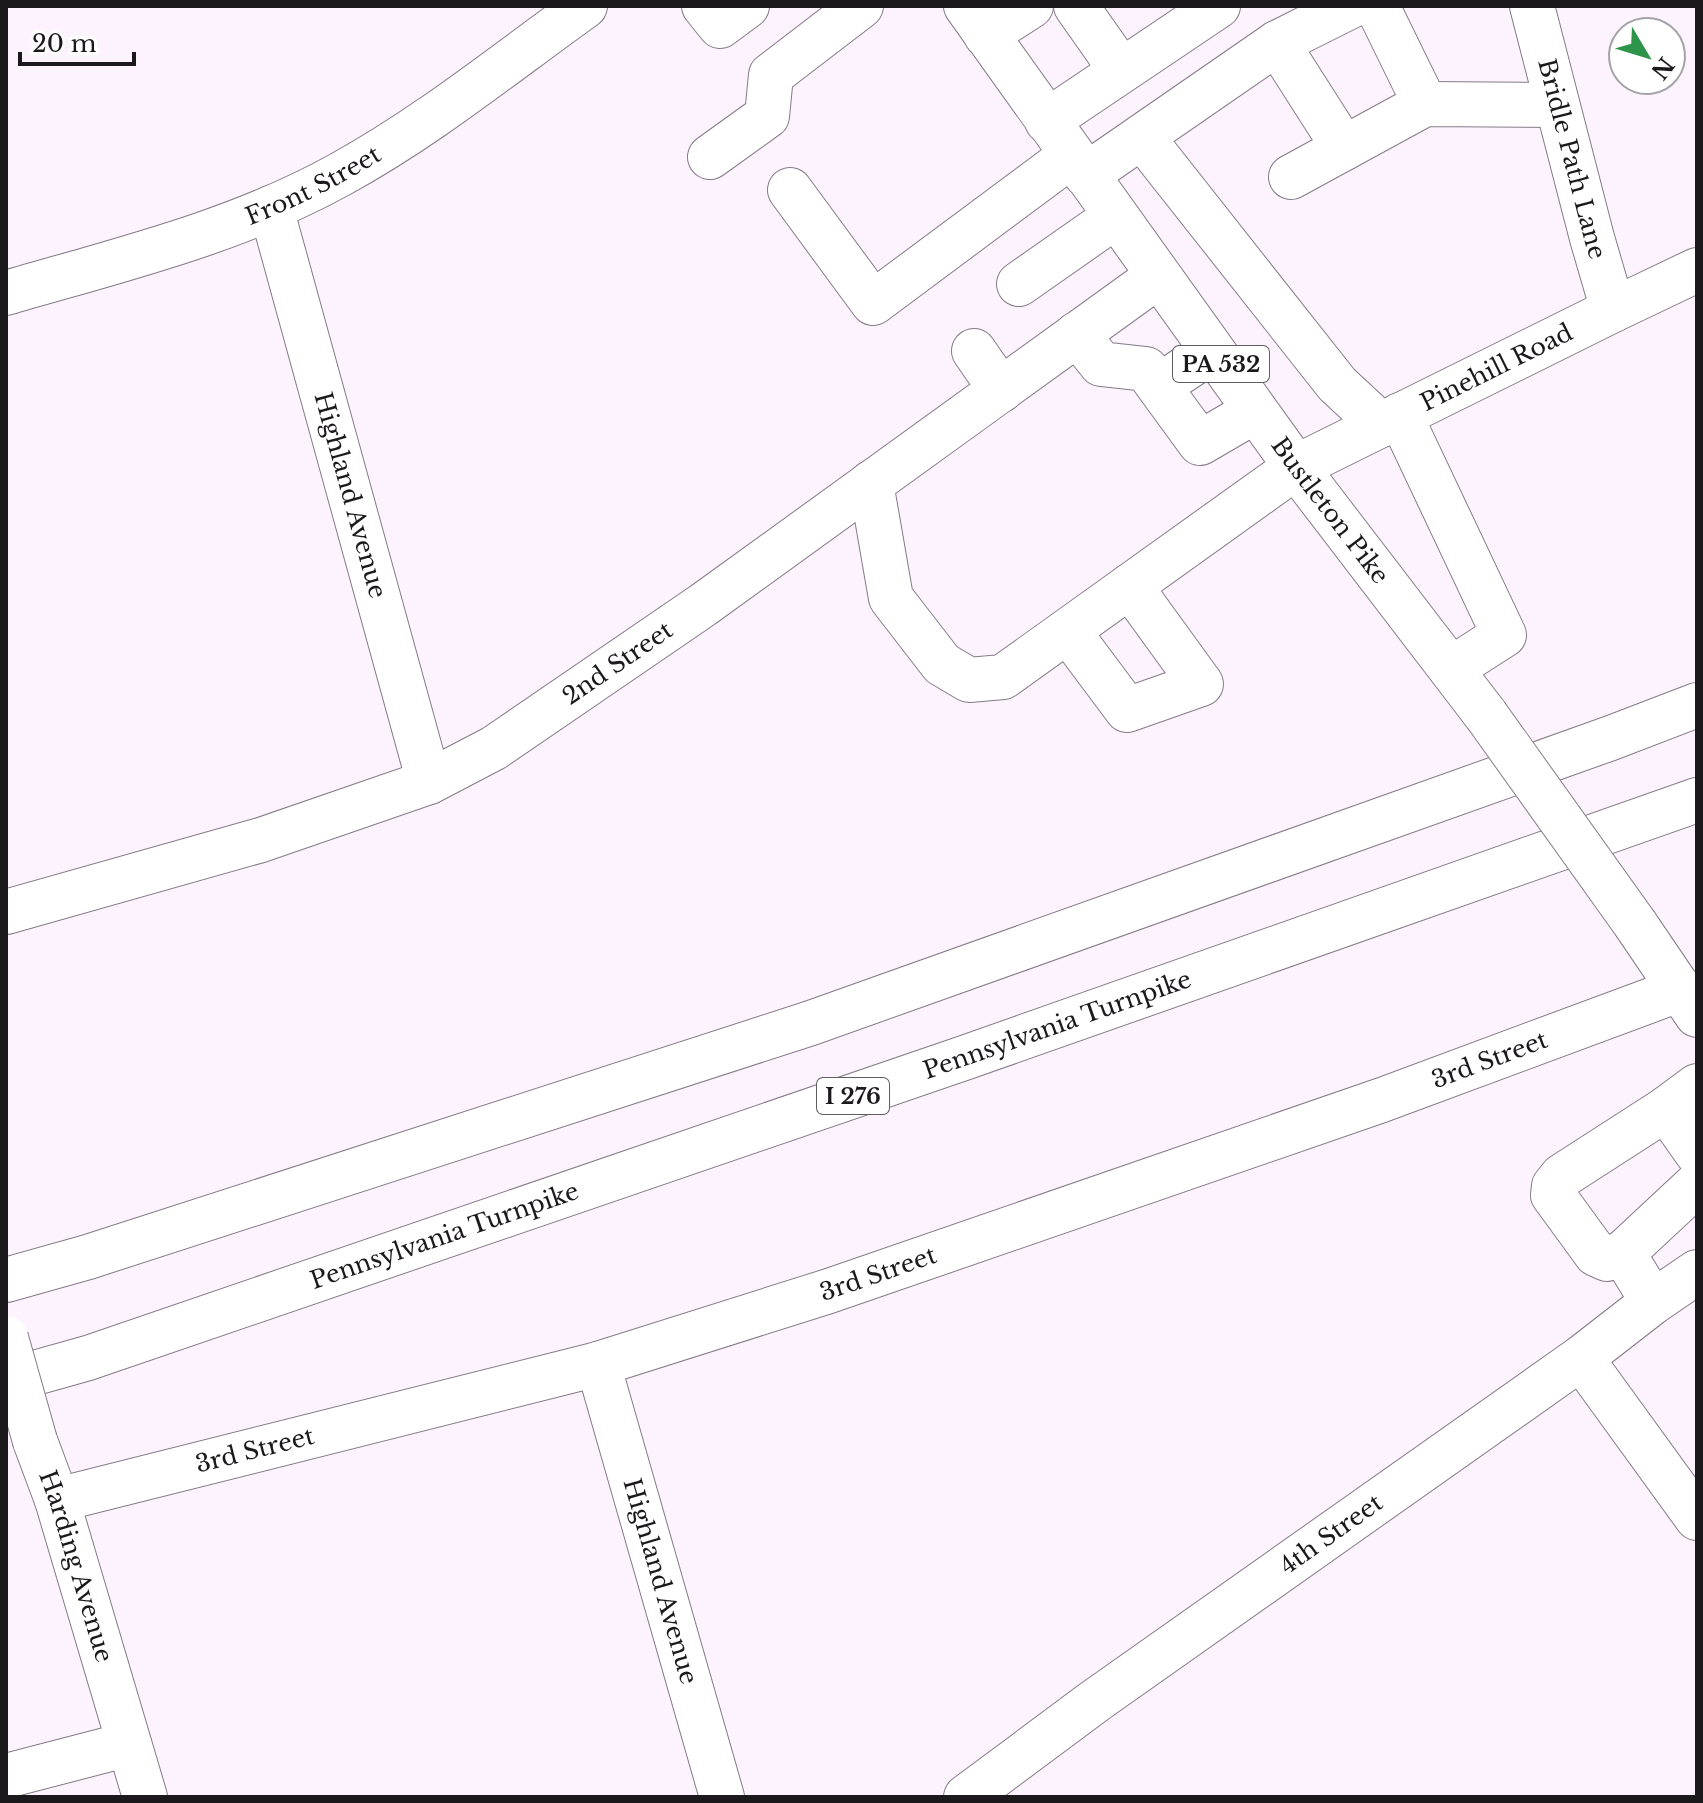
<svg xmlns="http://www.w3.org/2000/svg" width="1703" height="1803" font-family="'Libre Baskerville',serif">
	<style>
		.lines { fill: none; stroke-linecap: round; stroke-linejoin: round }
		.minor-casing { stroke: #847b86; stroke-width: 46 }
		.major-casing { stroke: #847b86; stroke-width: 46 }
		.highway-casing { stroke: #847b86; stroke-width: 46 }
		.minor { stroke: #fff; stroke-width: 44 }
		.major { stroke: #fff; stroke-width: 44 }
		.highway { stroke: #fff; stroke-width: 44 }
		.minor-bridge-casing { stroke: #847b86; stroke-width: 46; stroke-linecap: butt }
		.major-bridge-casing { stroke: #847b86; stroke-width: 46; stroke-linecap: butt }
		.minor-bridge { stroke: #fff; stroke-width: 44 }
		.major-bridge { stroke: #fff; stroke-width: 44 }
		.labels { text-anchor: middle; stroke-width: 8; stroke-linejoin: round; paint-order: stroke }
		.shield { fill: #fff; stroke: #605e61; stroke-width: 2 }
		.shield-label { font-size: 22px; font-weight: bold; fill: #1c191d }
		.street-label { font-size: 24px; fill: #1c191d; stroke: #fff }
	</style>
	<rect width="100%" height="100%" fill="#fdf3ff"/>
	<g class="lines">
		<g class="minor-casing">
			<g id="minor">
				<polyline points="704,6 720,26 747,6"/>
				<polyline points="1076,6 1121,70"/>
				<polyline points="1377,6 1425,104"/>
				<path id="s1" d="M1532,6L1592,238L1613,310"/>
				<polyline points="986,35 1031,6"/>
				<polyline points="1277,43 1344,148"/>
				<polyline points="1047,121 1218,6"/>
				<polyline points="1142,137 1337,384 1381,425"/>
				<polyline points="710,157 767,116 771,75 861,6"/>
				<polyline points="1086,175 1277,43 1351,6"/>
				<polyline points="1291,177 1425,104 1557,105"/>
				<polyline points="790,190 873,303 1072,155"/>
				<path id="s2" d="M271,208L429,782"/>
				<polyline points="1019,284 1116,216"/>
				<path id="s3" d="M6,293C119,260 236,232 339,175C427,127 504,64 585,6"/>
				<polyline points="1077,334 1101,364 1146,369 1200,443 1255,411"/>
				<polyline points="974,351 1001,390"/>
				<polyline points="1159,386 1212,351"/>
				<polyline points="1400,415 1504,635 1451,669"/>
				<path id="s4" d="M871,483L891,598L942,664L969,680L1003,677L1296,467L1613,310L1697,270"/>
				<polyline points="1068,631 1127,710 1201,684 1130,586"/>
				<path id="s5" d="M6,912L261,840L429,782L494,748L703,605L1158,276"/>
				<polyline points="1666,1109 1697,1153"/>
				<polyline points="1623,1253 1697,1184"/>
				<polyline points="1653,1302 1623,1253 1607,1259 1596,1254 1553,1195 1554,1186 1562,1176 1666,1109 1697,1086"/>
				<polyline points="1581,1358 1697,1518"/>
				<path id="s6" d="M598,1364L722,1797"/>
				<path id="s7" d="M35,1441L57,1500L145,1797"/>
				<path id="s8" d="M57,1500L598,1364L829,1291L1382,1100L1681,989"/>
				<polyline points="6,1776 129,1744"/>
				<path id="s9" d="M966,1797L1095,1701L1581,1358L1653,1302L1697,1272"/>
			</g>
		</g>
		<g class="major-casing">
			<g id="major">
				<path id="s10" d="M966,6L1296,467L1486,715"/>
				<polyline points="1636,925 1697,1015"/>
			</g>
		</g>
		<g class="highway-casing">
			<g id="highway">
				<polyline points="6,1280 88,1257 811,1023 1611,738 1697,705"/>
				<path id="s11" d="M6,1381L88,1358L964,1058L1697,800"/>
			</g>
		</g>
		<use href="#minor" class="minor"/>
		<use href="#major" class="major"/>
		<use href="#highway" class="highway"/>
		<g class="minor-bridge-casing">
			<polyline id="minor-bridge" points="6,1338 35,1441"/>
		</g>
		<g class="major-bridge-casing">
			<polyline id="major-bridge" points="1486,715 1636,925"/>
		</g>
		<use href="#minor-bridge" class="minor-bridge"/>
		<use href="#major-bridge" class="major-bridge"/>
	</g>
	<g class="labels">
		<g class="shield">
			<rect x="1173" y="346" width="96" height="36" rx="6"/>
			<rect x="817" y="1078" width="72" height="36" rx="6"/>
		</g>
		<g class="shield-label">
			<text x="1221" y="372">PA 532</text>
			<text x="853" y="1104">I 276</text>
		</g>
		<g class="street-label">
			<text dy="8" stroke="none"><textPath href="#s1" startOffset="158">Bridle Path Lane</textPath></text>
			<text dy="8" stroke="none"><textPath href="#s3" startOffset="326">Front Street</textPath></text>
			<text dy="8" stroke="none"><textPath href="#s4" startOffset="850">Pinehill Road</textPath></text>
			<text dy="8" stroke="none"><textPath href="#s2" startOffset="298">Highland Avenue</textPath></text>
			<text dy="8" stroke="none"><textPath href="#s10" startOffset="622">Bustleton Pike</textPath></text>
			<text dy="8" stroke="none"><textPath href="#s5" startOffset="666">2nd Street</textPath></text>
			<text dy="8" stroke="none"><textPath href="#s11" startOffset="1110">Pennsylvania Turnpike</textPath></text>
			<text dy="8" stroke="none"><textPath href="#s8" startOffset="1500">3rd Street</textPath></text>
			<text dy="8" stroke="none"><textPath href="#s11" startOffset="462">Pennsylvania Turnpike</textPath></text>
			<text dy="8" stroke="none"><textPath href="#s8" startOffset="852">3rd Street</textPath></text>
			<text dy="8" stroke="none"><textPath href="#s8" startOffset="204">3rd Street</textPath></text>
			<text dy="8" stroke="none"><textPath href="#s9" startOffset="450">4th Street</textPath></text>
			<text dy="8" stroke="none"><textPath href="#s7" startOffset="132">Harding Avenue</textPath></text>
			<text dy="8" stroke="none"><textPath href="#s6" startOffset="226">Highland Avenue</textPath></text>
		</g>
	</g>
	<rect width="1703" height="1803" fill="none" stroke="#1c191d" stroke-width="16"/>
	<g transform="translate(1647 56) rotate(128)"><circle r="38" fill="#ffffff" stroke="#a4a3a5" stroke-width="2"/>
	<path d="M0-6L14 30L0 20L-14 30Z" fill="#2d944a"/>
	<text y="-12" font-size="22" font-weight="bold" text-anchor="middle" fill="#1c191d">N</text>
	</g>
	<path d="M20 52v12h114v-12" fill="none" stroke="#1c191d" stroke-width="4"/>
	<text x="32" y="52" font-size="24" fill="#1c191d" stroke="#ffffff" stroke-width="6" paint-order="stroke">20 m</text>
</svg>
